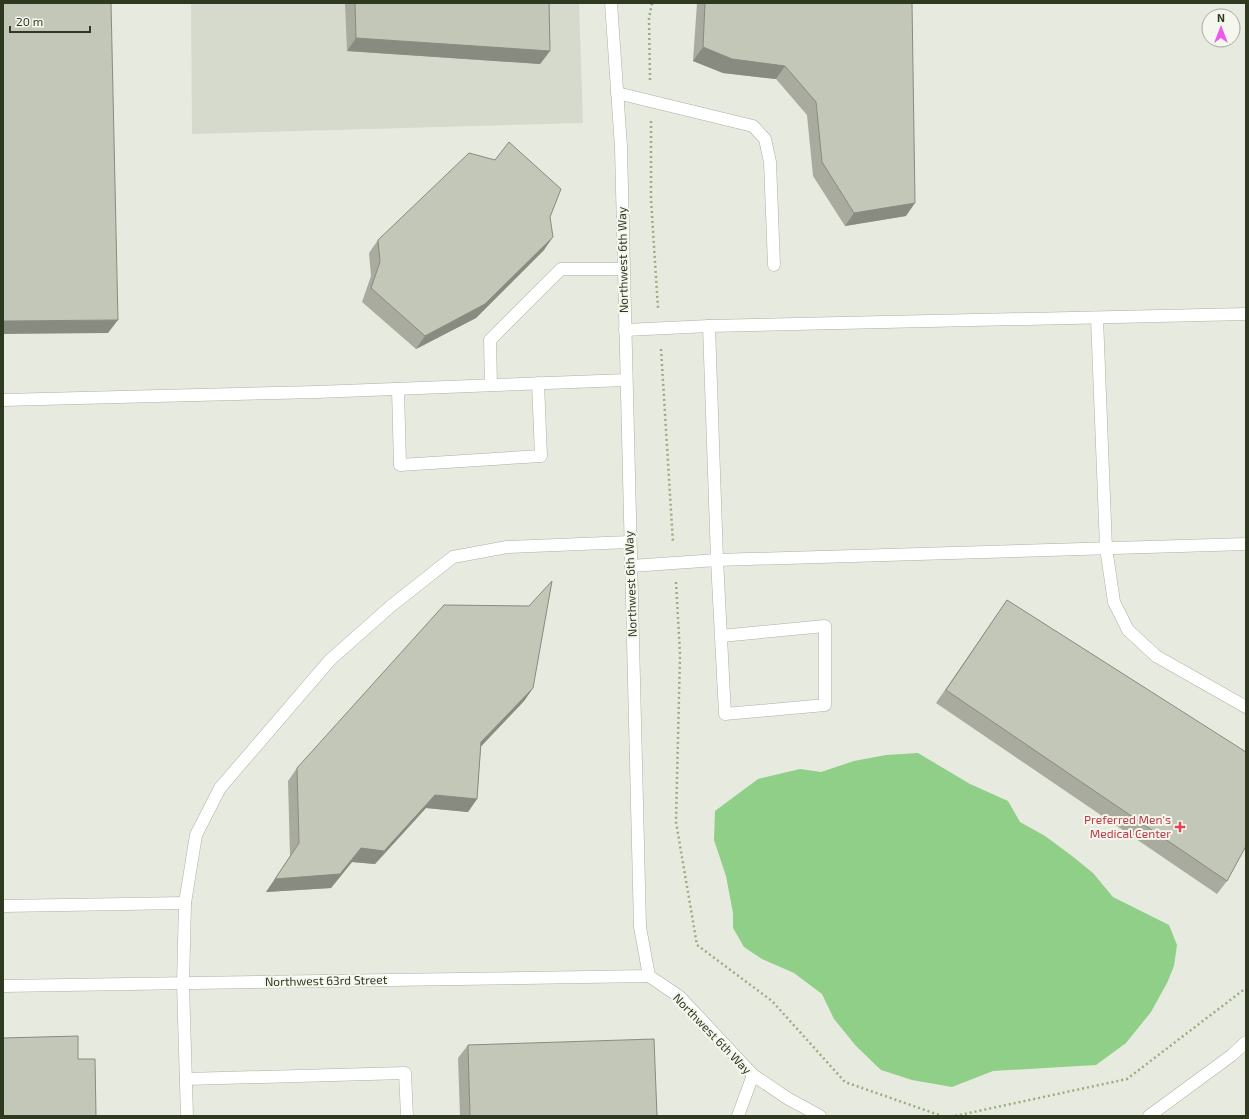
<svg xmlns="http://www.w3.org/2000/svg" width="1249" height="1119" font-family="'Exo 2',sans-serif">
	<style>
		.built { fill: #d6dacd }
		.water { fill: #8fcf87 }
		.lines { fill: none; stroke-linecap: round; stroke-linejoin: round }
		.service-casing { stroke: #acb1a2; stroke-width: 13 }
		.minor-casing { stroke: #acb1a2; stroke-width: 13 }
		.path { stroke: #9aad80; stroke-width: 2.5; stroke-dasharray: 2 3; stroke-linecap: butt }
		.service { stroke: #fff; stroke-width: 12 }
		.minor { stroke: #fff; stroke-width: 12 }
		.wall { fill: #a8ab9d }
		.shaded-wall { fill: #888b80 }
		.building { fill: #c3c7b7; stroke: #888b80 }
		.health-dot { fill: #e0444e; stroke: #f5f7ef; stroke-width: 1.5 }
		.labels { text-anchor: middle; stroke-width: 4; stroke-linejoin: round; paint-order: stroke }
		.street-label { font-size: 12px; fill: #2e3920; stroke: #f5f7ef }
		.health-label { font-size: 12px; fill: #be3a42; stroke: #f5f7ef; text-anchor: end }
	</style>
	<rect width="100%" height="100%" fill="#e7eadf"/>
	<polygon class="built" points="191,3 579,3 583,123 192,134"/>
	<polygon class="water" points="918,753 970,784 1008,801 1020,822 1045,836 1072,856 1093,873 1113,897 1169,925 1177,945 1174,966 1167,983 1151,1012 1126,1043 1096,1065 993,1071 952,1087 912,1080 881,1070 856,1046 834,1019 822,994 794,973 762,959 744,947 733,928 733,913 726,876 714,840 715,811 758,779 800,769 821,772 854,761 886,755"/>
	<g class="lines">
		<g class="service-casing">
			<g id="service">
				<polyline points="617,93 753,126 765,139 770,162 774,265"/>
				<polyline points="1097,318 1106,548 1114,602 1128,630 1156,656 1246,707"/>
				<polyline points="709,326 717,560 725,714 825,705 825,626 721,636"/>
				<polyline points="625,330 709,326 1246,314"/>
				<polyline points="491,385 490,340 561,269 623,269"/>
				<polyline points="398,389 400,465 541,456 538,383"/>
				<polyline points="3,400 317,392 626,380"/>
				<polyline points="631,566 717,560 1246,544"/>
				<polyline points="3,906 185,903"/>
				<polyline points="186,1079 405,1073 407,1116"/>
				<polyline points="187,1116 183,984 185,903 196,835 220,788 330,660 391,606 453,557 507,547 630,542"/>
			</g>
		</g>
		<g class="minor-casing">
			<g id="minor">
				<polyline points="611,3 621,147 640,927 649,976 680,997 753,1075 787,1098 820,1116"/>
				<polyline points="3,986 649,976"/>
				<polyline points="738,1116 753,1075"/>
				<polyline points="1149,1116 1232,1055 1246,1042"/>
			</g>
		</g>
		<g class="path">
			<polyline points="650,80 649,18 652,3"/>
			<polyline points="651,121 651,200 658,308"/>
			<polyline points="661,349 673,543"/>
			<polyline points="676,582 680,654 676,822 697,945 772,1001 845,1082 942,1116"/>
			<polyline points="955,1116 1127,1079 1246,988"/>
		</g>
		<use href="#service" class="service"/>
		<use href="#minor" class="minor"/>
	</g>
	<g class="wall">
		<polygon points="345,3 549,3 550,51 540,64 347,51"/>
		<polygon points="697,3 912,3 906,216 845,226 813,176 807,115 776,79 723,73 693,61"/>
		<polygon points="550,217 544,250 476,318 416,349 362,302 371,276 369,253 378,240"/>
		<polygon points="1007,600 1227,881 1217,894 936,703"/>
		<polygon points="533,688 524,701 481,746 477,799 468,812 426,808 375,864 352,862 331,888 266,892 290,856 288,781 297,768"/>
		<polygon points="468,1045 657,1116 460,1116 458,1058"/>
	</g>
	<g class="shaded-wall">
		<polygon points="356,38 550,51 540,64 347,51"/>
		<polygon points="703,47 785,66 776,79 723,73 693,61"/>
		<polygon points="915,203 906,216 845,226 854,213"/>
		<polygon points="553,237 544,250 476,318 416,349 425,336"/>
		<polygon points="118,320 108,333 3,334 3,321"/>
		<polygon points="533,688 524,701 472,756 481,742"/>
		<polygon points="435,795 477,799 468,812 426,808 375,864 352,862 331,888 266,892 275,879 361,848"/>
	</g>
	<g class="building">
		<polygon points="3,3 111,3 118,320 3,321"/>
		<polygon points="355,3 549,3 550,51 356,38"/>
		<polygon points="705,3 912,3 915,203 854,213 822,162 816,102 785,66 732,59 703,47"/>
		<polygon points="509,142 561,189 550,217 553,237 485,304 425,336 371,288 380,262 378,240 469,153 495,160"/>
		<polygon points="552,581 533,688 481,742 477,799 435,795 384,851 361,848 340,874 275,879 299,843 297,768 444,605 529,606"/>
		<polygon points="1007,600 1246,752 1246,846 1227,881 946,690"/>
		<polygon points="78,1036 78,1059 95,1059 96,1116 3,1116 3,1038"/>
		<polygon points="654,1039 657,1116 470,1116 468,1045"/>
	</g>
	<path class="health-dot" d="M1178 821h4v4h4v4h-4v4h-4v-4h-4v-4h4z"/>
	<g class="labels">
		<g class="street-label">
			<text transform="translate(623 260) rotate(-91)" y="4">Northwest 6th Way</text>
			<text transform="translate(631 584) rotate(-92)" y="4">Northwest 6th Way</text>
			<text transform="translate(326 981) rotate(-1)" y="4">Northwest 63rd Street</text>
			<text transform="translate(712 1034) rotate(46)" y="4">Northwest 6th Way</text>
		</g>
		<g class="health-label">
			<text x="1171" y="824">Preferred Men's<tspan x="1171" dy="14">Medical Center</tspan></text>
		</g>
	</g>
	<rect width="1249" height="1119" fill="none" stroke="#2e3920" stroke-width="8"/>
	<g transform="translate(1221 28)"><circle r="19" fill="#f5f7ef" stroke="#a5ab9c"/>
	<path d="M0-3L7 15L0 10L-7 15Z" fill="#ed58ef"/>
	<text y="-6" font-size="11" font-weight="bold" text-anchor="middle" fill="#2e3920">N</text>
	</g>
	<path d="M10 26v6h80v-6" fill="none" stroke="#2e3920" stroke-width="2"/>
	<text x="16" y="26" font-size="12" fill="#2e3920" stroke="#f5f7ef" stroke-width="3" paint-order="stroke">20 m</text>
</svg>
